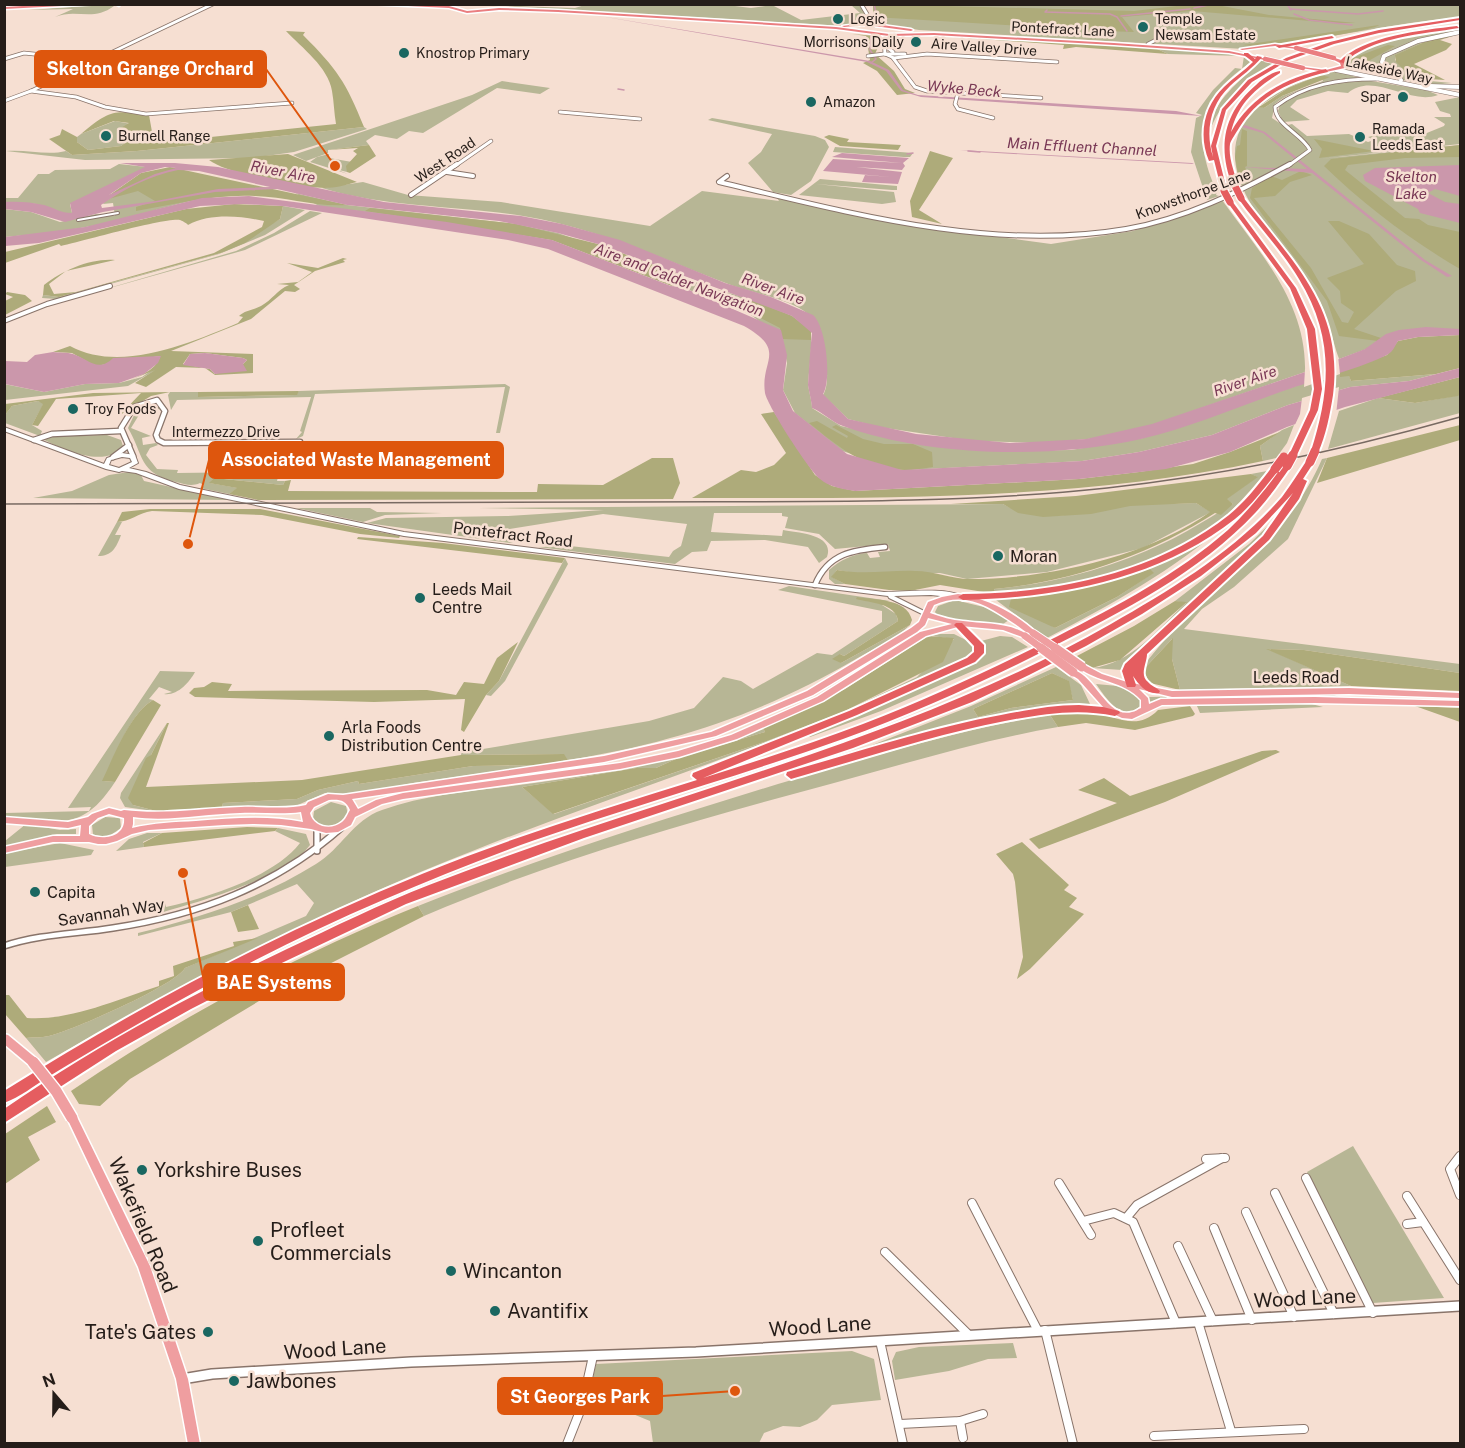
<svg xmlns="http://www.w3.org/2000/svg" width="1465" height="1448" font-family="'Public Sans',sans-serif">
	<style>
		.green { fill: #b7b695; fill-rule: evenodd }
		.forest { fill: #aeab7a; fill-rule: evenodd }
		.water { fill: #cb97ab; fill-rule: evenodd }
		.pier { fill: #f6dfd2 }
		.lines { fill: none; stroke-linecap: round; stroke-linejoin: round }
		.stream { stroke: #cb97ab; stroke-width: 1.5 }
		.pedestrian-casing { stroke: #89746a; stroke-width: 4 }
		.minor-far4-casing { stroke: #89746a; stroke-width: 4.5 }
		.minor-far3-casing { stroke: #89746a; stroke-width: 6 }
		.minor-far2-casing { stroke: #89746a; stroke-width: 7 }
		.minor-far1-casing { stroke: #89746a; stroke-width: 8 }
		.minor-casing { stroke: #89746a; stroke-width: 10 }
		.tertiary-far1-casing { stroke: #89746a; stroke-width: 5 }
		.tertiary-casing { stroke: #89746a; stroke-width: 12 }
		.secondary-casing { stroke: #89746a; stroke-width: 2 }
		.primary-casing { stroke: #fff; stroke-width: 3 }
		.trunk-casing { stroke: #fff; stroke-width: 3 }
		.motorway-casing { stroke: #fff; stroke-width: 4 }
		.pedestrian { stroke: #fff; stroke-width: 2 }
		.minor-far4 { stroke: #fff; stroke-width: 3 }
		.minor-far3 { stroke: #fff; stroke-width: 4 }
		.minor-far2 { stroke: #fff; stroke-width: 4.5 }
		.minor-far1 { stroke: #fff; stroke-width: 5 }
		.minor { stroke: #fff; stroke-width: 8 }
		.tertiary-far1 { stroke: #fff; stroke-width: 4 }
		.tertiary { stroke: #fff; stroke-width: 9 }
		.secondary { fill: #fff; fill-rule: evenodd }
		.primary { fill: #ef9ea0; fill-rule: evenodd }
		.trunk { fill: #ea7e80; fill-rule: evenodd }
		.motorway { fill: #e55d60; fill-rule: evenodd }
		.rail { stroke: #786a62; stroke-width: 1.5 }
		.primary-bridge-far2-casing { stroke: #fff; stroke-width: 9; stroke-linecap: butt }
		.primary-bridge-far1-casing { stroke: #fff; stroke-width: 12; stroke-linecap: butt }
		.primary-bridge-casing { stroke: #fff; stroke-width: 14; stroke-linecap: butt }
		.trunk-bridge-casing { stroke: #fff; stroke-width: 6; stroke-linecap: butt }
		.motorway-bridge-far1-casing { stroke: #fff; stroke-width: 9; stroke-linecap: butt }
		.motorway-bridge-casing { stroke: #fff; stroke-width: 11; stroke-linecap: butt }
		.primary-bridge-far2 { stroke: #ef9ea0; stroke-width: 7 }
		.primary-bridge-far1 { stroke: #ef9ea0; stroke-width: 9 }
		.primary-bridge { stroke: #ef9ea0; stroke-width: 11 }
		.trunk-bridge { stroke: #ea7e80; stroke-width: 4.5 }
		.motorway-bridge-far1 { stroke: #e55d60; stroke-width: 7 }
		.motorway-bridge { stroke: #e55d60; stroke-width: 9 }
		.poi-dot { fill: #1a6761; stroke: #f6dfd2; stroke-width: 2 }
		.labels { text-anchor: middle; stroke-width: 5; stroke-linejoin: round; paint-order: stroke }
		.far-poi-label { font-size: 14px; fill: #251d19; stroke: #f6dfd2; text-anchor: start }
		.far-street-label { font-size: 14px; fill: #251d19; stroke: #f6dfd2 }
		.far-water-label { font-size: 15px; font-style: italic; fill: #793855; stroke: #f6dfd2 }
		.street-label { font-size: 16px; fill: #251d19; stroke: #f6dfd2 }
		.poi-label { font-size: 16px; fill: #251d19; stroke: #f6dfd2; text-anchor: start }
		.near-poi-label { font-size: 20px; fill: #251d19; stroke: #f6dfd2; text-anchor: start }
		.near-street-label { font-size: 20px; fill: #251d19; stroke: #f6dfd2 }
		.leader { fill: none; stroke: #de560d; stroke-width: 2 }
		.callout-dot { fill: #de560d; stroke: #f6dfd2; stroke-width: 2 }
		.callout { fill: #de560d; stroke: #de560d; stroke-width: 2 }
		.callout-label { font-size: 18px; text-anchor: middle; font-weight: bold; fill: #fff }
	</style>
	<rect width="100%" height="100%" fill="#f6dfd2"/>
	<g class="green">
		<polygon points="588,4 719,4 751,8 772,5 801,20 860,13 851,5 861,4 867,20 862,24 844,26 487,5 575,8"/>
		<path d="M873,4L1460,5V17C1387,24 1316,41 1244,49L919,30L871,22L869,18L873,17Z"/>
		<path d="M99,5L114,6C93,22 76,8 55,17L73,9L29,10Z"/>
		<path d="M1460,27V31L1437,35L1381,57L1380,62L1393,71L1392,76L1360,69L1346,63C1355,44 1438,31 1460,27Z"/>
		<polygon points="1433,38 1396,55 1395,60 1419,80 1452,83 1432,85 1402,80 1399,77 1398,71 1384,62 1385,57 1412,44"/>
		<path d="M1155,48L1235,53L1246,55L1253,61C1199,96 1191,134 1217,192L1216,195L1219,196L1207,200L1191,152L1196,118L1202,115L1196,113L1213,90L1235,68L1242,69L1244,56L1168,54Z"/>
		<path d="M1260,59L1276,63C1246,80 1221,99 1209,133C1213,97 1240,84 1260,59Z"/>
		<path d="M1337,71L1359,78C1332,81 1297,86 1275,104L1272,118L1284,126L1292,124L1307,136L1349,134L1368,142L1374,140L1368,137L1397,130L1417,137L1444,126L1445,124L1434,117H1451L1450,114L1440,111L1435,102L1460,97V144L1319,159L1460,145V330L1421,329L1339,359C1332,339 1328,316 1318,298C1285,240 1192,169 1258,105C1278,86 1310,74 1337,71ZM1320,75L1323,81L1282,96L1264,108L1259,106L1288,88Z"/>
		<path d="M1365,80L1426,90L1438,95C1409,106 1374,71 1348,93L1328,91L1297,100L1290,107L1310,120L1283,122L1278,111L1280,105C1301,85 1337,83 1365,80Z"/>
		<polygon points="502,81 550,88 540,94 497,88 423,133 409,131 397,139 375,135 366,141 369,145 328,150 328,153 306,161 293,155 472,95"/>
		<polygon points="712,118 815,136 825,140 829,147 811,181 791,195 773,192 748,163 761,152 772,134 708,120"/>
		<polygon points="115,121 131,124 117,130 136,135 121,146 88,150 77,142 77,137 81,134"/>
		<path d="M364,127L367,129L294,152L252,158L85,160L6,151C26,149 47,156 66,151L72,155L137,151Z"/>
		<polygon points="835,147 913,153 910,157 904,157 833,152"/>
		<polygon points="329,154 329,158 352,162 347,172 339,170 337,166 330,165 330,167 348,174 310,162 317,157"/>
		<polygon points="119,164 147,167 70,204 72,213 59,213 37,204 5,202 4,198 18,198 38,174 49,174 55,170 110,169"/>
		<polygon points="820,179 897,186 897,190 892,190 816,184 894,192 896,202 882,204 799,195"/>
		<path d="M147,181L229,196C187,198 151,213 111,222C76,230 40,234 5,237L4,209L31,212L60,222L96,214L115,216L113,203L103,204L105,201Z"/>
		<path d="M363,182L408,195L501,202L650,226L702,191L779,201L775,195L914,225L1051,244L1133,231L1222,200C1260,253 1307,303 1305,372L1152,425L1098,438L1044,443L973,441L879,427L848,419L823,395C834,378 821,321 804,311C780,296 749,293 723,282C655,256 596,228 523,216C456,205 387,208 322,188Z"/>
		<path d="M295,193L347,205L516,224L558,233L709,287L760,302L792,316L811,336C812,352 809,369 808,384C808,387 812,402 812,408L841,426L917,443L989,451L1071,450L1143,438L1340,371V376L1349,375L1351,381L1436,374L1409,381L1350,387L1288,405L1212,435L1139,452L1082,461L907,470L842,451L795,413L783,390L787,363L782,339L751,315L682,287L672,286L552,240L459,224L319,206Z"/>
		<polygon points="283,206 305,210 265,235 219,254 56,299 42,298 43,295 59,297 221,253 280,219"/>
		<polygon points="310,211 322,213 245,250 85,295 236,251 274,233"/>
		<polygon points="152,370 156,370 128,386 5,400 4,384 44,392 85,384 119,383 142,377"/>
		<polygon points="505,384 510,387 500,433 496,433 505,387 315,394 303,436 296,439 302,432 300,431 311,397 177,400 171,410 168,395 170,392 198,392 198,397 296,395 299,391"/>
		<polygon points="1460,395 1460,413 1328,449 1339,411 1378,398 1415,403"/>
		<polygon points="38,401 44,403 32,425 42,431 40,436 5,423 5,415 12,406"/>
		<path d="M151,406C155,406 160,406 162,410L152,407L142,410L131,428L151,436L142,438L143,445L156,443L158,445L150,448L146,455L157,469L178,470L177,473L266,472L265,477H278L277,481H285L283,485L214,478L210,483L238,488L229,494L200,488L204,485L200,483C191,487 185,484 176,482C138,473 144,455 128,428L136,411Z"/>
		<polygon points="1294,425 1287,443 1276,458 1263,461 1260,446 1282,430"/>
		<path d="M107,435L121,440L123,446C107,469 62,450 43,439L51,436Z"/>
		<path d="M1327,458L1288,539L1234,587L1202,609L1184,629L1460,664V673L1304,650L1268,649L1351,686L1180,690L1172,659V639L1143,670V666C1153,654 1162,642 1173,631C1226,574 1290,534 1322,459Z"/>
		<path d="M1267,471C1250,491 1234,511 1212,526C1151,570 1069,587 996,593L994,589C1051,584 1112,568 1164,543C1188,532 1210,517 1233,504L1226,499L1257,477L1251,474Z"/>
		<polygon points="129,472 141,475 144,481 230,500 33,498 72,491 109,475"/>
		<path d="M1196,503L1211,512L1143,548L1047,572L967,579L940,573L860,574L837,570L832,577L845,584H835L829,579V570C840,560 853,554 867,553L870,558L880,557L878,552L890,551L888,544L835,549L819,534L785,528L788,517L782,516V513H714L711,532L782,536L783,530C798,533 835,534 827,557L819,563L808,547L765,540L711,541L707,551L692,552L675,564L538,547L570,546L669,557L673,551L681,546L687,524L603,514L478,534L479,539L490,540L523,534V532L526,531L523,537L519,536L522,539L510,543L367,523L386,518L506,516L604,510L478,508L1003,504C1040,527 1090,510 1130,505C1152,503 1174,504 1196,503Z"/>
		<polygon points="296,508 370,508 377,512 442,513 385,515 363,522"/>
		<path d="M1276,518L1254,546L1133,655L1122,670L1092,668C1131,664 1159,628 1186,603L1175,601L1249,544Z"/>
		<path d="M117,522H122L115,535H121C116,548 112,556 98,556Z"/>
		<path d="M1229,522C1175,569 1111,605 1047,638L996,600L1054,591L1135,570ZM1153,573L1117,597L1055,628L1011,599Z"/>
		<polygon points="565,558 568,564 505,681 491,696 486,695 499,681"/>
		<path d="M789,586L890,601L883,602L882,605L896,614L898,621L844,656L840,654L841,663L910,625C896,639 873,649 856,659C764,713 674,743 568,760L563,754L461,755L462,750L483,749L649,721L694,708L723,677L741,681L753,689L817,653L832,655L882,622V611L778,590Z"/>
		<polygon points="955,600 992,609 1009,620 1003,624 957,621 937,615 935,612 938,606"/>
		<path d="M940,634H954L972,643V653C952,671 897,689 871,700C741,756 606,798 475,850C325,908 186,983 46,1062L26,1038C33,1037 41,1038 49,1036C71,1031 176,985 185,968L306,916L314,903L297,884L231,912L138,936V933C201,917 260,899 316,864C341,849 353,820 382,810C426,794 473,791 519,785C601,774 687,762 763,728L765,732L678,758L656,768H636L522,787L554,814L767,741L843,712L917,677L954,639L932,636Z"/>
		<polygon points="1000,636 1012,637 1028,647 881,711 810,737 808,735 974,663 983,653 981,641"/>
		<path d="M1056,667L1081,685L1090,704L974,721L837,759L971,706ZM1052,673L1068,681L1073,700L1011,708L978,717L973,709Z"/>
		<path d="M160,671L195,672C189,683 177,696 164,694L172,692L159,687L149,699L153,700C130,713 114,758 103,781L115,782C80,835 60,819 5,817V813L89,811L91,807L68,808Z"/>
		<path d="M1096,684L1129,687L1141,700V705C1123,725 1106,698 1096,684Z"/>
		<polygon points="1332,694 1341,698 1150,702 1147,697"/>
		<polygon points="1308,703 1323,707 1200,713 1197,706"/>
		<path d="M1050,715L1058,727C982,740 908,763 834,783C696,820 556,859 424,916L418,906C536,859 657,821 778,784C869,758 957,729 1050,715Z"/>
		<polygon points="167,723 151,755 133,805 160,812 125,807 120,798 121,793"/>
		<polygon points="540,765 413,783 357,794 325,793 291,808 222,807 223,803 297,799 318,790 358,781 359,784 473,766"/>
		<path d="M331,802L346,806L348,815C340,826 327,829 315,823L313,819L314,811Z"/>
		<polygon points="105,817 120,818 121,828 108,837 93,835 92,825"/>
		<polygon points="26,824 60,830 76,829 76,834 57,834 5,847 5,841"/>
		<path d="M278,828L306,834L310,845C286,878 198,902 160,913L159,909L165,903L166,907C207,898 274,877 300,843L275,831Z"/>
		<polygon points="147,833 162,833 143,842 144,847 116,851 129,839"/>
		<polygon points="60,843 94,850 91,855 5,867 5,853"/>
		<polygon points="1353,1146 1444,1298 1373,1303 1307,1172"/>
		<polygon points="1013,1343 1017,1358 988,1359 949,1371 895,1380 892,1361 896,1352 919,1347"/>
		<path d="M852,1351L874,1359L881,1400L832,1405L817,1420L800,1427L783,1426L764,1433L759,1443H653L650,1421C629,1413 610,1401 587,1405L596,1364Z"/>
	</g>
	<g class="forest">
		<polygon points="873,4 1134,11 1185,5 1212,4 1269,15 1356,23 1334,23 1192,11 1122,17 1134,32 1104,31 874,17"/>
		<path d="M1379,25C1374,31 1256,49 1243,45Z"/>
		<path d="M286,31L305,32L303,35C337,69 346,82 364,127L137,151L72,155L49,139L60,135L62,129L77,137V142L88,150L121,146L135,135L116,131L129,123L114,121L81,134C110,110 113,110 149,115L154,143L336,124C334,113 334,102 332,91C328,67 302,48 286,31Z"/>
		<polygon points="852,34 876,36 879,45 875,54 894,71 905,89 915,93 897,95 877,71 863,63 870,60 866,36"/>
		<polygon points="910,34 1155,48 1168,54 1076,47 1063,49 1064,45 913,34 891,38"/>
		<polygon points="1453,36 1440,40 1452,44 1446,50 1414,64 1445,80 1412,78 1396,62 1395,55 1433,38"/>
		<polygon points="1388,45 1395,46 1363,64 1348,60"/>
		<polygon points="1320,75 1330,77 1282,96 1264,108 1259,107 1288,88"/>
		<polygon points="1242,129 1247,131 1247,166 1245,167 1247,172 1238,174 1235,157 1237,146 1240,145"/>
		<polygon points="829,135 849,139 847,142 901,145 898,150 840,146 824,137"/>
		<polygon points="1314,139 1374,151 1319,158 1322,149"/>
		<polygon points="369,145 376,156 350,173 347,172 346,166 357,154 353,151 358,148 328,150"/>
		<path d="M1460,145V157L1405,158L1348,165L1345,170L1405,218L1419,219L1428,225L1460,232V269C1412,241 1364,205 1324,166L1331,159Z"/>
		<polygon points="930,151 953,158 919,210 942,224 912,217 910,201"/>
		<path d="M288,154L357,182C345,185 336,188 324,188C300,188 227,174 209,160Z"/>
		<path d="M170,167L347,205C315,207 287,197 255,196C215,194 175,204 136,211V207L155,201L138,191L101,201L141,173Z"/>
		<polygon points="1301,171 1312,175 1290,182 1275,196 1254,198 1311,268 1342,322 1348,323 1354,312 1341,303 1340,291 1327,278 1364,264 1328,221 1339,221 1369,234 1397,265 1415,271 1416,281 1396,291 1354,329 1381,338 1378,341 1339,336 1327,301 1250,198 1252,188 1271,176 1282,180"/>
		<path d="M234,204L283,206L280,219L245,243L221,253L59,297L43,295L44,285C63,270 91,258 115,260L66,271L49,284L54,294L76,292L214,253L262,227L264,221C241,216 210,213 188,225C188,224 181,220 180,220C167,217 79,242 61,246L59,244L5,263V252L186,209Z"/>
		<polygon points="370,208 516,224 598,244 683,276 672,286 552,240 365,211"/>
		<path d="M343,258L347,259L343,260L345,262L315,271L294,285L300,289L295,292L285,291L251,319L171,351L253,354V373L215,375L205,368L176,367L146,387L135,383L155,370L130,380C142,375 158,368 160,356L95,366L72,353L53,352L70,346C121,374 192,342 238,323L243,317L239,316C245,310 254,310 261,306C272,300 277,290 289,285L277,284L298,282L312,272L287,263L318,268ZM205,353L243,358L247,360L243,364L215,374L210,369L183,364L190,354Z"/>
		<polygon points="7,292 25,295 32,301 5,315 5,301 13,297 5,294"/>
		<polygon points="746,298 792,316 811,330 811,340 782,339 780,328 727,301"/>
		<polygon points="1460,335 1460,368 1436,374 1351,381 1349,376 1340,377 1340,371 1387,355 1398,341 1418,337"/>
		<polygon points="1460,377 1460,395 1458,396 1415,403 1378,398"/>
		<polygon points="299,391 297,395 198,397 198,392"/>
		<polygon points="170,392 151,396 120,415 141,393 56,399 38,426 32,425 43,404 38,401 12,406 5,415 5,404 93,393"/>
		<path d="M774,412L815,475L832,486L855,491L1079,479L1139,472L1193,464L1230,452L1280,432L1260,446L1263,461C1076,501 883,498 692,498L741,470L756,472L774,465L786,453L761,414Z"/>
		<path d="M817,421L847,438L848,436L832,427L836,425L863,439L884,444H913L932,452L933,467C924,468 914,470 905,470C866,470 837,446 809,423Z"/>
		<polygon points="1460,425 1460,440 1317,483 1327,458"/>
		<polygon points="652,458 673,458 680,483 673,499 258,500 229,494 237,488 209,483 214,478 283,485 285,481 291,480 288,491 537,492 538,484 603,485"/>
		<path d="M1251,474L1258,477L1227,499L1233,504L1221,515L1215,513C1149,555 1072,582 994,589L996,593H990L940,585L910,591L889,590L845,584L831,577L837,570C864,575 889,570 915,571C934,571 952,579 970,579C1047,579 1147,557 1210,512L1196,503L1130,506L1091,514L1043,517L1018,513L1003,504H951L1076,496Z"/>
		<path d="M150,509H260L400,536L399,538L360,534L262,515L152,511C138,513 130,522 117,522L122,512Z"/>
		<polygon points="358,537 443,543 565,558 562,563 357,539"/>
		<polygon points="1148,567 1154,573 1117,597 1055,628 1009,607 1011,599 1073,589"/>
		<path d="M857,597C874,600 907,598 912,620L910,625L841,663L832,659L840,654L844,656L898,621C896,603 870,603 856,599Z"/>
		<polygon points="1175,601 1187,602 1120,660 1092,668 1075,657 1134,626"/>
		<polygon points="928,636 954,638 943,662 843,712 767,741 553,814 522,787 636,768 656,768 678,758 765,732 763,728 845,689"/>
		<polygon points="1173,638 1172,659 1180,690 1150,683 1143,670"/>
		<polygon points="518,642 499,681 486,695 464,732 461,730 465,699 374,702 195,697 189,693 194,688 204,687 212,682 232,684 228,691 427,690 456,695 464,682 484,684 497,658"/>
		<polygon points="1266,649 1304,650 1460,673 1460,691 1351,686"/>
		<polygon points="1052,673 1069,681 1073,700 1011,708 978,717 973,709"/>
		<path d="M153,700L161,705L115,782L102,781C113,758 130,713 153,700Z"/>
		<path d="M1190,706L1195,714L1193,716L1135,730L1086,723L1058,727L1050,715C1063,713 1075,711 1088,712C1114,714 1136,733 1158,710Z"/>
		<polygon points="1415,706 1460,708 1460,722"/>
		<polygon points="167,723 169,723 146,787 302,780 461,755 564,754 568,760 540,765 473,766 359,784 358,781 318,790 297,799 223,803 222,807 160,812 133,805 128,798 146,758 151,755"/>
		<polygon points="1276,750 1280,752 1165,802 1039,849 1029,839 1117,803 1078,790 1104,778 1130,796 1262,751"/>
		<polygon points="247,827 278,828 275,831 144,847 143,843 162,833"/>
		<polygon points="1022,842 1069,885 1064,890 1077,898 1069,907 1084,914 1030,969 1017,979 1023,957 1015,882 1013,874 996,854"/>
		<polygon points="248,905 259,929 238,932 231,912"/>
		<path d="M418,906L424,916L274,992L130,1079L100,1106L79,1104L71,1091C178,1018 297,955 418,906Z"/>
		<path d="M258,938L185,968C176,985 71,1031 49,1036C41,1038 33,1037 26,1038L5,1014V995H9L27,1018C71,1021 118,999 159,986V981L174,976L173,966L234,946L233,942Z"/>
		<polygon points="47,1106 56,1122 28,1137 40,1160 5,1184 5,1134"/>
	</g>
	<g class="water">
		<polygon points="594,15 870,61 889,70 903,90 918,95 1176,111 1202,116 921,97 901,91 886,71 867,62"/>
		<polygon points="1245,125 1265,132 1425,260 1452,276 1447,277 1421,260 1312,173 1244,167 1307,169 1263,133 1242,127"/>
		<polygon points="960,150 1192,163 1194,164 980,152"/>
		<polygon points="842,153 909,158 903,163 905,166 902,170 856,167 902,172 898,184 862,182 865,175 891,177 823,171 833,159 902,163 832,157"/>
		<path d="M120,163H175L218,167L384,202L521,216L562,224L620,240L725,283L771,297L813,315C826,326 832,380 823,394L848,419L916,434L1010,443L1086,439L1152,424L1305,372L1365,349L1386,334L1399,330L1426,327L1460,329V335L1418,337L1398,341C1396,344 1394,349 1391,352C1378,363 1312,381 1292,388C1242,405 1193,427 1141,439C1053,459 928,457 843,426C831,422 823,412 812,408C812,402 808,387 808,385C809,368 810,350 812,333L792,316L598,244L558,233L499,221L347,205L277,189L215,192L103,212L65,222L31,212L5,209L4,202C17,201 32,202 44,205C55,208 60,213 72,213L70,203L145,167ZM165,167L176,168L155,174L109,195L141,173ZM178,170L199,171L270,187L218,189L156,201L102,208L101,205C124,189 149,176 178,170Z"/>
		<polygon points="1460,165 1460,196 1435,189 1428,193 1445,202 1460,204 1460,223 1420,213 1418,209 1365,181 1363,175 1375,168"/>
		<path d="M249,196L447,222L552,240L671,286L682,287L781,330L787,355L783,390L793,411L847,454L902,470L1082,461L1139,452L1212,435L1288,405L1350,387L1409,381L1460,368V377L1345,407L1287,427L1230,452L1166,469L1079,479L855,491C843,489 829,487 820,479C809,470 768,407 765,393C760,360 788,351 744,326L548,249L508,240L283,206L243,204L200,206L39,243L5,246V237L85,227L202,198Z"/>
		<path d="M53,352C59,353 67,352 73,354C88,359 98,373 113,358L161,356L158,363L144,374L119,383L85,384L44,392L5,384V361L27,362L35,355Z"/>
		<polygon points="190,354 205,353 243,358 247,360 243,364 247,371 215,374 210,369 183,365"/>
	</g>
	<g class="pier">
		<polygon points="1338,356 1340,374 1304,387 1305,369"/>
		<polygon points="1339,387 1336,415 1293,429 1300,414 1302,398"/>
	</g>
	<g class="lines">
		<g class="stream">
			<polyline points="874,4 877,17"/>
			<polyline points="1287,4 1291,10"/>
			<polyline points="1194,8 1213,4"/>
			<polyline points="1290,9 1358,14 1383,11"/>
			<polyline points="1047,10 1045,12 1110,14 1117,17 1127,31"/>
			<polyline points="1294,14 1309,20 1352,25"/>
			<polyline points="1121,16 1190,9"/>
			<polyline points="871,36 870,50 876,59 871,63"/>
			<polyline points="618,89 624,90"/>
			<polyline points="968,151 980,152"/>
			<polyline points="907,154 913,153"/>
		</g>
		<g class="pedestrian-casing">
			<polyline id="pedestrian" points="78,220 118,213"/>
		</g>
		<g class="minor-far4-casing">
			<g id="minor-far4">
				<polyline points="861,4 867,14 867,20 874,25"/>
				<polyline points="877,34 884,38 885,54"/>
				<polyline points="1148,44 1160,38"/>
				<polyline points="893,52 888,48 889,38 894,35"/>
				<polyline points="885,54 894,58 927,54 1057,62"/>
				<polyline points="885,54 905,54"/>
				<polyline points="868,56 884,54"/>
				<polyline points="893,58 915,87 927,91 1041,98"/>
				<polyline points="4,59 24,53 92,60"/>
				<polyline points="31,91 76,97 105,107 146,114 292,103"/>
				<polyline points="958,93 955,104 958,109 993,118"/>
				<polyline points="4,101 31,91 213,4"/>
				<polyline points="560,112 640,119"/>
				<polyline points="455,166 491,141"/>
				<path d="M1288,166L1310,150C1302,134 1275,125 1275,107C1305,84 1340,79 1377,79"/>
			</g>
		</g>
		<g class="minor-far3-casing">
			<g id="minor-far3">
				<polyline points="447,172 473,176"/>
				<path d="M727,176L719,182C850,213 991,252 1126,229C1184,219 1239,192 1290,164"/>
				<polyline points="411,195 457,164"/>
				<polyline points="4,321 47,304 110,286"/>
			</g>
		</g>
		<g class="minor-far2-casing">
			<g id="minor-far2">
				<polyline points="34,440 52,434 120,431"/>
				<polyline points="133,456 121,428 134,407 157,400 165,411 156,435 158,440 164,443 300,442"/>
				<polyline points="113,457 129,445"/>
				<path d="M815,585C828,553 853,550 885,547"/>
			</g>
		</g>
		<g class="minor-far1-casing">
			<g id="minor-far1">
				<polyline points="317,829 317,851"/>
				<path d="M4,946C40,934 76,934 113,928C199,915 275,886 341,828"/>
			</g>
		</g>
		<g class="minor-casing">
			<g id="minor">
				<polyline points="1460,1156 1450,1169 1460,1195"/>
				<polyline points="1206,1159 1225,1158"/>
				<polyline points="1306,1178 1373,1313"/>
				<polyline points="1059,1183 1091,1235"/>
				<polyline points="1275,1193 1334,1314"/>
				<polyline points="1407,1196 1460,1280"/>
				<polyline points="972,1203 1038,1331"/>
				<polyline points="1246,1212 1294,1317"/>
				<polyline points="1127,1217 1137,1205 1222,1158"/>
				<polyline points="1083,1221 1114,1213 1133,1222 1176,1323"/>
				<polyline points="1407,1224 1423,1222"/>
				<polyline points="1214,1228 1252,1320"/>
				<polyline points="1178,1246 1213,1321"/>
				<polyline points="885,1252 969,1335"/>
				<polyline points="1198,1322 1231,1431"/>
				<polyline points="1045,1330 1073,1444"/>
				<polyline points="880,1341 903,1444"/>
				<polyline points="960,1421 963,1438"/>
				<polyline points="900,1424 960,1421 983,1414"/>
				<polyline points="1154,1436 1304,1429"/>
				<polyline points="567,1444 582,1406 593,1356"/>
			</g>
		</g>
		<g class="tertiary-far1-casing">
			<g id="tertiary-far1">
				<polyline points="1336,70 1460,95"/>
				<polyline points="1401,80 1395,71 1382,62 1384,56 1418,41 1460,32"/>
				<polyline points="1430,86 1460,87"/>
			</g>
		</g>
		<g class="tertiary-casing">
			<polyline id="tertiary" points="182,1379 212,1374 411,1362 696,1352 1460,1306"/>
		</g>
		<g class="secondary-casing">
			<path id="secondary" d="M4,427L104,464L107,458L122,453L135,455L138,463L129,468L146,472L180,485L404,532L884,592C905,592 945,587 962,596L959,598L931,595L894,596L928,613L929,614L926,616L889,598L888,596L404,536L179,489L136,473L122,471L119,472L106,469L4,431ZM122,457L130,458L132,462L119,468L109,465L111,460Z"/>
		</g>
		<g class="primary-casing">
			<g id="primary">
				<path d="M958,594C987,598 1015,613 1037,633L1036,635C1028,635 1021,628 1015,624C988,606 966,591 934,605L930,613C941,617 952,620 963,621C985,624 1011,622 1029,636L1025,638L1003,630L961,626L926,636L823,701L737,739L679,757L620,769L403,799L382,804L355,817L351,825L338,832L326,833L311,829L281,825L253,824L224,825L149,830L132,834L117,841L106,844H98L89,842H53L4,853V847L53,836H80L81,825L68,828L4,823V817L68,822L88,817L92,814L109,808L121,811L124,810C164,815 202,808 241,807C263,806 285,810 306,805L308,802L328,794L343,795L604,756L711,732L807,691L911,628L919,622L928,602L942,597ZM928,618L952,624L920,632L817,697L731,735L678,751L620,763L403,793L376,800L358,809L352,799L604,762L716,736L813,695L917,632L925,625ZM329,800C339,799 346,800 350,810C347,815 346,819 342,822C331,831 313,827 310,813L314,807ZM301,812L303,822C268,815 232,818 196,821C175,822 153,823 132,828L133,824V817C168,822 204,814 240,813C261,812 281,815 301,812ZM109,814L124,818C126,837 102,841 89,834V826L98,818Z"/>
				<path d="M1079,665H1085L1102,674L1130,683H1132L1172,691L1349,688L1460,693V698L1349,694L1172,697L1139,689L1148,698L1149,704L1161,699L1315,697L1460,701V706L1315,703L1162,705L1132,719L1122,718L1111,713L1104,708L1078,679L1070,674L1069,672L1070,670C1093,669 1106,720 1132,712C1135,712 1138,709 1141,708V700C1123,680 1097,683 1078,667Z"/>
				<polygon points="4,1034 8,1035 37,1059 38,1062 37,1065 33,1066 29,1065 4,1044"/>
				<polygon points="72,1114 76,1115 150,1266 188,1379 200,1444 188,1444 176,1379 138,1267 67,1118 68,1115"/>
			</g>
		</g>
		<g class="trunk-casing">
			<g id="trunk">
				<polygon points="58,4 101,4 4,9 4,7"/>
				<polygon points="121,4 119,6 115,4"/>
				<polygon points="367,4 449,6 467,11 499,8 558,10 836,27 889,34 934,33 1114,43 1229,51 1267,59 1265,60 1229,53 1114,45 934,35 889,36 836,29 558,12 499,10 467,13 449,8"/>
				<polygon points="867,23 911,29 913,30 911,31 867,25 844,27 842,26"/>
				<polygon points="1275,44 1298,48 1296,49 1275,46 1242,50 1240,49"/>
				<polygon points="1332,57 1344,61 1345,68 1326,72 1301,68 1303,67 1326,70 1341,66 1340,63 1332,59"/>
			</g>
		</g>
		<g class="motorway-casing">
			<g id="motorway">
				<path d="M1460,18V20L1379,33L1334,44L1289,60L1252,82L1226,110L1216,146L1227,191L1222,192L1214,160L1209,161C1198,135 1204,106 1224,87C1233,78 1244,71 1253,62L1244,55V53H1248L1255,59L1257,56L1262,57C1253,68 1241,76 1230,86C1210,105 1205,131 1213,157L1211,146L1222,109L1248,80L1286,58L1330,42L1379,30Z"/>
				<path d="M1457,26L1459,28C1424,34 1370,37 1344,63L1339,62C1363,36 1423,30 1457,26Z"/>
				<polygon points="1332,36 1334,38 1279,48 1276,46"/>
				<path d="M1326,69L1328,72C1292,80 1258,96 1239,128C1236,133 1231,140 1230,144C1228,158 1235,173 1238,186L1233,187C1217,148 1223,113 1256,85C1262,79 1272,72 1280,71V73C1256,88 1238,103 1231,132C1251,96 1287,77 1326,69Z"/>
				<path d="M1239,197H1243C1291,261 1344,306 1333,395C1330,414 1326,435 1318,453H1312L1311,451C1331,389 1334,336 1299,279C1284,254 1264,232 1246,209L1238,198Z"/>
				<polygon points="1228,201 1232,201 1296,288 1315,329 1322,389 1318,410 1296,457 1293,457 1289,455 1310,410 1314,389 1307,329 1290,288 1228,203"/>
				<path d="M1310,459L1314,462L1303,479L1307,481L1299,499L1269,540L1147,654C1147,663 1139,675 1148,682C1151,686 1156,687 1160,691L1159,693C1147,695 1139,685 1133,676L1136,685L1135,687H1127L1122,671L1125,664L1263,536L1293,493L1256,533L1201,576L1142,614L1086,646L1029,675L972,702L853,748L584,838L406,904L267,970L191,1009L116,1051L4,1123V1109C94,1047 189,996 287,949C334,927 380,904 429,885C504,856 581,830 659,805C814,754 969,705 1111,624C1172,589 1235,551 1282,497C1291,485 1299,472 1307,460Z"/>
				<path d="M1287,463L1291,466C1280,482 1269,498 1256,512C1199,573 1123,611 1050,648C983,682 914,713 843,739C740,776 635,805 532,841C481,859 432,879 383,900C291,939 203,986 117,1036C94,1049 71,1063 48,1077C34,1086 20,1097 4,1103V1091C138,1007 277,933 422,874C512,837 605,809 697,780L692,776L693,773L849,711L967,658L974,652V646L956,627L954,625L956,623H962L984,645V653L975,662L857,715L703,778C757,761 810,744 863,724C930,698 994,668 1058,636C1117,606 1178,574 1228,530C1249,510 1267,488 1284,464Z"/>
				<path d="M1275,466L1278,467V471C1265,487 1252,505 1235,519C1159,579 1058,598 963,600L958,597L963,594C1057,593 1154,574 1229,515C1246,501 1259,484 1272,467Z"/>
				<path d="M1079,705L1103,707L1119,711L1120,713L1115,716C1078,708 1042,714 1005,721C932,735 862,759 791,779L786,775L787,772C858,752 929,728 1001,715C1027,710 1053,705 1079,705Z"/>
			</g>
		</g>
		<use href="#pedestrian" class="pedestrian"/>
		<use href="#minor-far4" class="minor-far4"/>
		<use href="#minor-far3" class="minor-far3"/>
		<use href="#minor-far2" class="minor-far2"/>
		<use href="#minor-far1" class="minor-far1"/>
		<use href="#minor" class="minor"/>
		<use href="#tertiary-far1" class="tertiary-far1"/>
		<use href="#tertiary" class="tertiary"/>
		<use href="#secondary" class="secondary"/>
		<use href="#primary" class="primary"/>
		<use href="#trunk" class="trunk"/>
		<use href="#motorway" class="motorway"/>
		<path class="rail" d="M4,504C210,503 416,503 622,502C784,501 946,505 1107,488C1227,475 1344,450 1460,417"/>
		<g class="primary-bridge-far2-casing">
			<g id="primary-bridge-far2">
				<polyline points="1033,633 1057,649"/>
				<polyline points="1025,636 1043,649"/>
			</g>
		</g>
		<g class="primary-bridge-far1-casing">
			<g id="primary-bridge-far1">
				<polyline points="1041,648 1073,672"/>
				<polyline points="1055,648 1082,667"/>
			</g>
		</g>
		<g class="primary-bridge-casing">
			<polyline id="primary-bridge" points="33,1062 56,1091 72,1118"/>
		</g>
		<g class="trunk-bridge-casing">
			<g id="trunk-bridge">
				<polyline points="1296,48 1334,58"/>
				<polyline points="1265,59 1303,68"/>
			</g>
		</g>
		<g class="motorway-bridge-far1-casing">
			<g id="motorway-bridge-far1">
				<polyline points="1235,186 1241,198"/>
				<polyline points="1224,191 1230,202"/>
			</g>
		</g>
		<g class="motorway-bridge-casing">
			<g id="motorway-bridge">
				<polyline points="1310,462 1315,451"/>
				<polyline points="1287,466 1293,455"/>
				<polyline points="1275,469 1284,457"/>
			</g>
		</g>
		<use href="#primary-bridge-far2" class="primary-bridge-far2"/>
		<use href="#primary-bridge-far1" class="primary-bridge-far1"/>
		<use href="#primary-bridge" class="primary-bridge"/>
		<use href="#trunk-bridge" class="trunk-bridge"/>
		<use href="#motorway-bridge-far1" class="motorway-bridge-far1"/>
		<use href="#motorway-bridge" class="motorway-bridge"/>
	</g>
	<g class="poi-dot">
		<circle cx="838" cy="19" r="6"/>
		<circle cx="1143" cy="27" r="6"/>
		<circle cx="916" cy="42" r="6"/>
		<circle cx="404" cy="53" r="6"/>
		<circle cx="1403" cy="97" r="6"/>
		<circle cx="811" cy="102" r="6"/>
		<circle cx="106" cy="136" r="6"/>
		<circle cx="1360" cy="137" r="6"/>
		<circle cx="73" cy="409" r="6"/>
		<circle cx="998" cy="556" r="6"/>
		<circle cx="420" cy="598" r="6"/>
		<circle cx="329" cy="736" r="6"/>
		<circle cx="35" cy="892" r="6"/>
		<circle cx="142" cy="1170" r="6"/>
		<circle cx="258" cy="1241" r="6"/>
		<circle cx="451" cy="1271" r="6"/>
		<circle cx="495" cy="1311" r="6"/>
		<circle cx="208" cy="1332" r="6"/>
		<circle cx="234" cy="1381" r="6"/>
	</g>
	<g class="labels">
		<g class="far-poi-label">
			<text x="850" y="24">Logic</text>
			<text x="1155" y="24">Temple<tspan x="1155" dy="16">Newsam Estate</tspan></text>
			<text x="904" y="47" text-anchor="end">Morrisons Daily</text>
			<text x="416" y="58">Knostrop Primary</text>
			<text x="1391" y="102" text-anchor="end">Spar</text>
			<text x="823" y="107">Amazon</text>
			<text x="1372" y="134">Ramada<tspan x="1372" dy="16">Leeds East</tspan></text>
			<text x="118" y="141">Burnell Range</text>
			<text x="85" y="414">Troy Foods</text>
		</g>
		<g class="far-street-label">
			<text transform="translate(1063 29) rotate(3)" y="5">Pontefract Lane</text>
			<text transform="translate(984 47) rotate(4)" y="5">Aire Valley Drive</text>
			<text transform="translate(1389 70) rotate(12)" y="5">Lakeside Way</text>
			<text transform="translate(445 160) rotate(-34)" y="5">West Road</text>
			<text transform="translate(1193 194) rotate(-20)" y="5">Knowsthorpe Lane</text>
			<text x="226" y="437">Intermezzo Drive</text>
		</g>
		<g class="far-water-label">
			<text transform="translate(964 89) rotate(5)" y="5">Wyke Beck</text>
			<text transform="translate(1082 147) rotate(3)" y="5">Main Effluent Channel</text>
			<text transform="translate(283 172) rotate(11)" y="5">River Aire</text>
			<text x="1411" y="182">Skelton<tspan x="1411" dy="17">Lake</tspan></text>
			<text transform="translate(679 280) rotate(21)" y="5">Aire and Calder Navigation</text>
			<text transform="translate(773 289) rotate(20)" y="5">River Aire</text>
			<text transform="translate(1245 381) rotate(-19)" y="5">River Aire</text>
		</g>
		<g class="street-label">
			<text transform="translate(513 534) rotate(7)" y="6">Pontefract Road</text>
			<text x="1296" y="683">Leeds Road</text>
			<text transform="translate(111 912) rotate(-9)" y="6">Savannah Way</text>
		</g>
		<g class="poi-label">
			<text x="1010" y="562">Moran</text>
			<text x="432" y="595">Leeds Mail<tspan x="432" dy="18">Centre</tspan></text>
			<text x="341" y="733">Arla Foods<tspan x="341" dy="18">Distribution Centre</tspan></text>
			<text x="47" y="898">Capita</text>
		</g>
		<g class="near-poi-label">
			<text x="154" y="1177">Yorkshire Buses</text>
			<text x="270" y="1237">Profleet<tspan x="270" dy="23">Commercials</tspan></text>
			<text x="463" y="1278">Wincanton</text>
			<text x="507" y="1318">Avantifix</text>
			<text x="196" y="1339" text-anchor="end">Tate's Gates</text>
			<text x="246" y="1388">Jawbones</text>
		</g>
		<g class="near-street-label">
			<text transform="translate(143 1225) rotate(67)" y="7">Wakefield Road</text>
			<text transform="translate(1305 1298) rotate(-3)" y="7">Wood Lane</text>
			<text transform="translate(820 1326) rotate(-4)" y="7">Wood Lane</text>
			<text transform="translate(335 1349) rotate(-4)" y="7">Wood Lane</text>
		</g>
	</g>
	<path class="leader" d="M335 166L266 69M188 544L209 460M183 873L204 982M735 1391L662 1396"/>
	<g class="callout-dot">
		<circle cx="335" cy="166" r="6"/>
		<circle cx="188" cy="544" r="6"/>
		<circle cx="183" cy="873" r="6"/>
		<circle cx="735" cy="1391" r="6"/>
	</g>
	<g class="callout">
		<rect x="35" y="51" width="231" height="36" rx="6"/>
		<rect x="209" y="442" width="294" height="36" rx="6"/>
		<rect x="204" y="964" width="140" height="36" rx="6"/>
		<rect x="498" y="1378" width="164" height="36" rx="6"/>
	</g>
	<g class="callout-label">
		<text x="150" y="75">Skelton Grange Orchard</text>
		<text x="356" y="466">Associated Waste Management</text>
		<text x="274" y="989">BAE Systems</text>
		<text x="580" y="1403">St Georges Park</text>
	</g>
	<rect width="1465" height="1448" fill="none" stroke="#251d19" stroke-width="12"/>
	<g transform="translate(54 1394) rotate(340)" stroke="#f6dfd2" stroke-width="4.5" paint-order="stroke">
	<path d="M0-4.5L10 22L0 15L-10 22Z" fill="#251d19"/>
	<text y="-9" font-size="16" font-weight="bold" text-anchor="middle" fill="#251d19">N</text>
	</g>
</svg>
